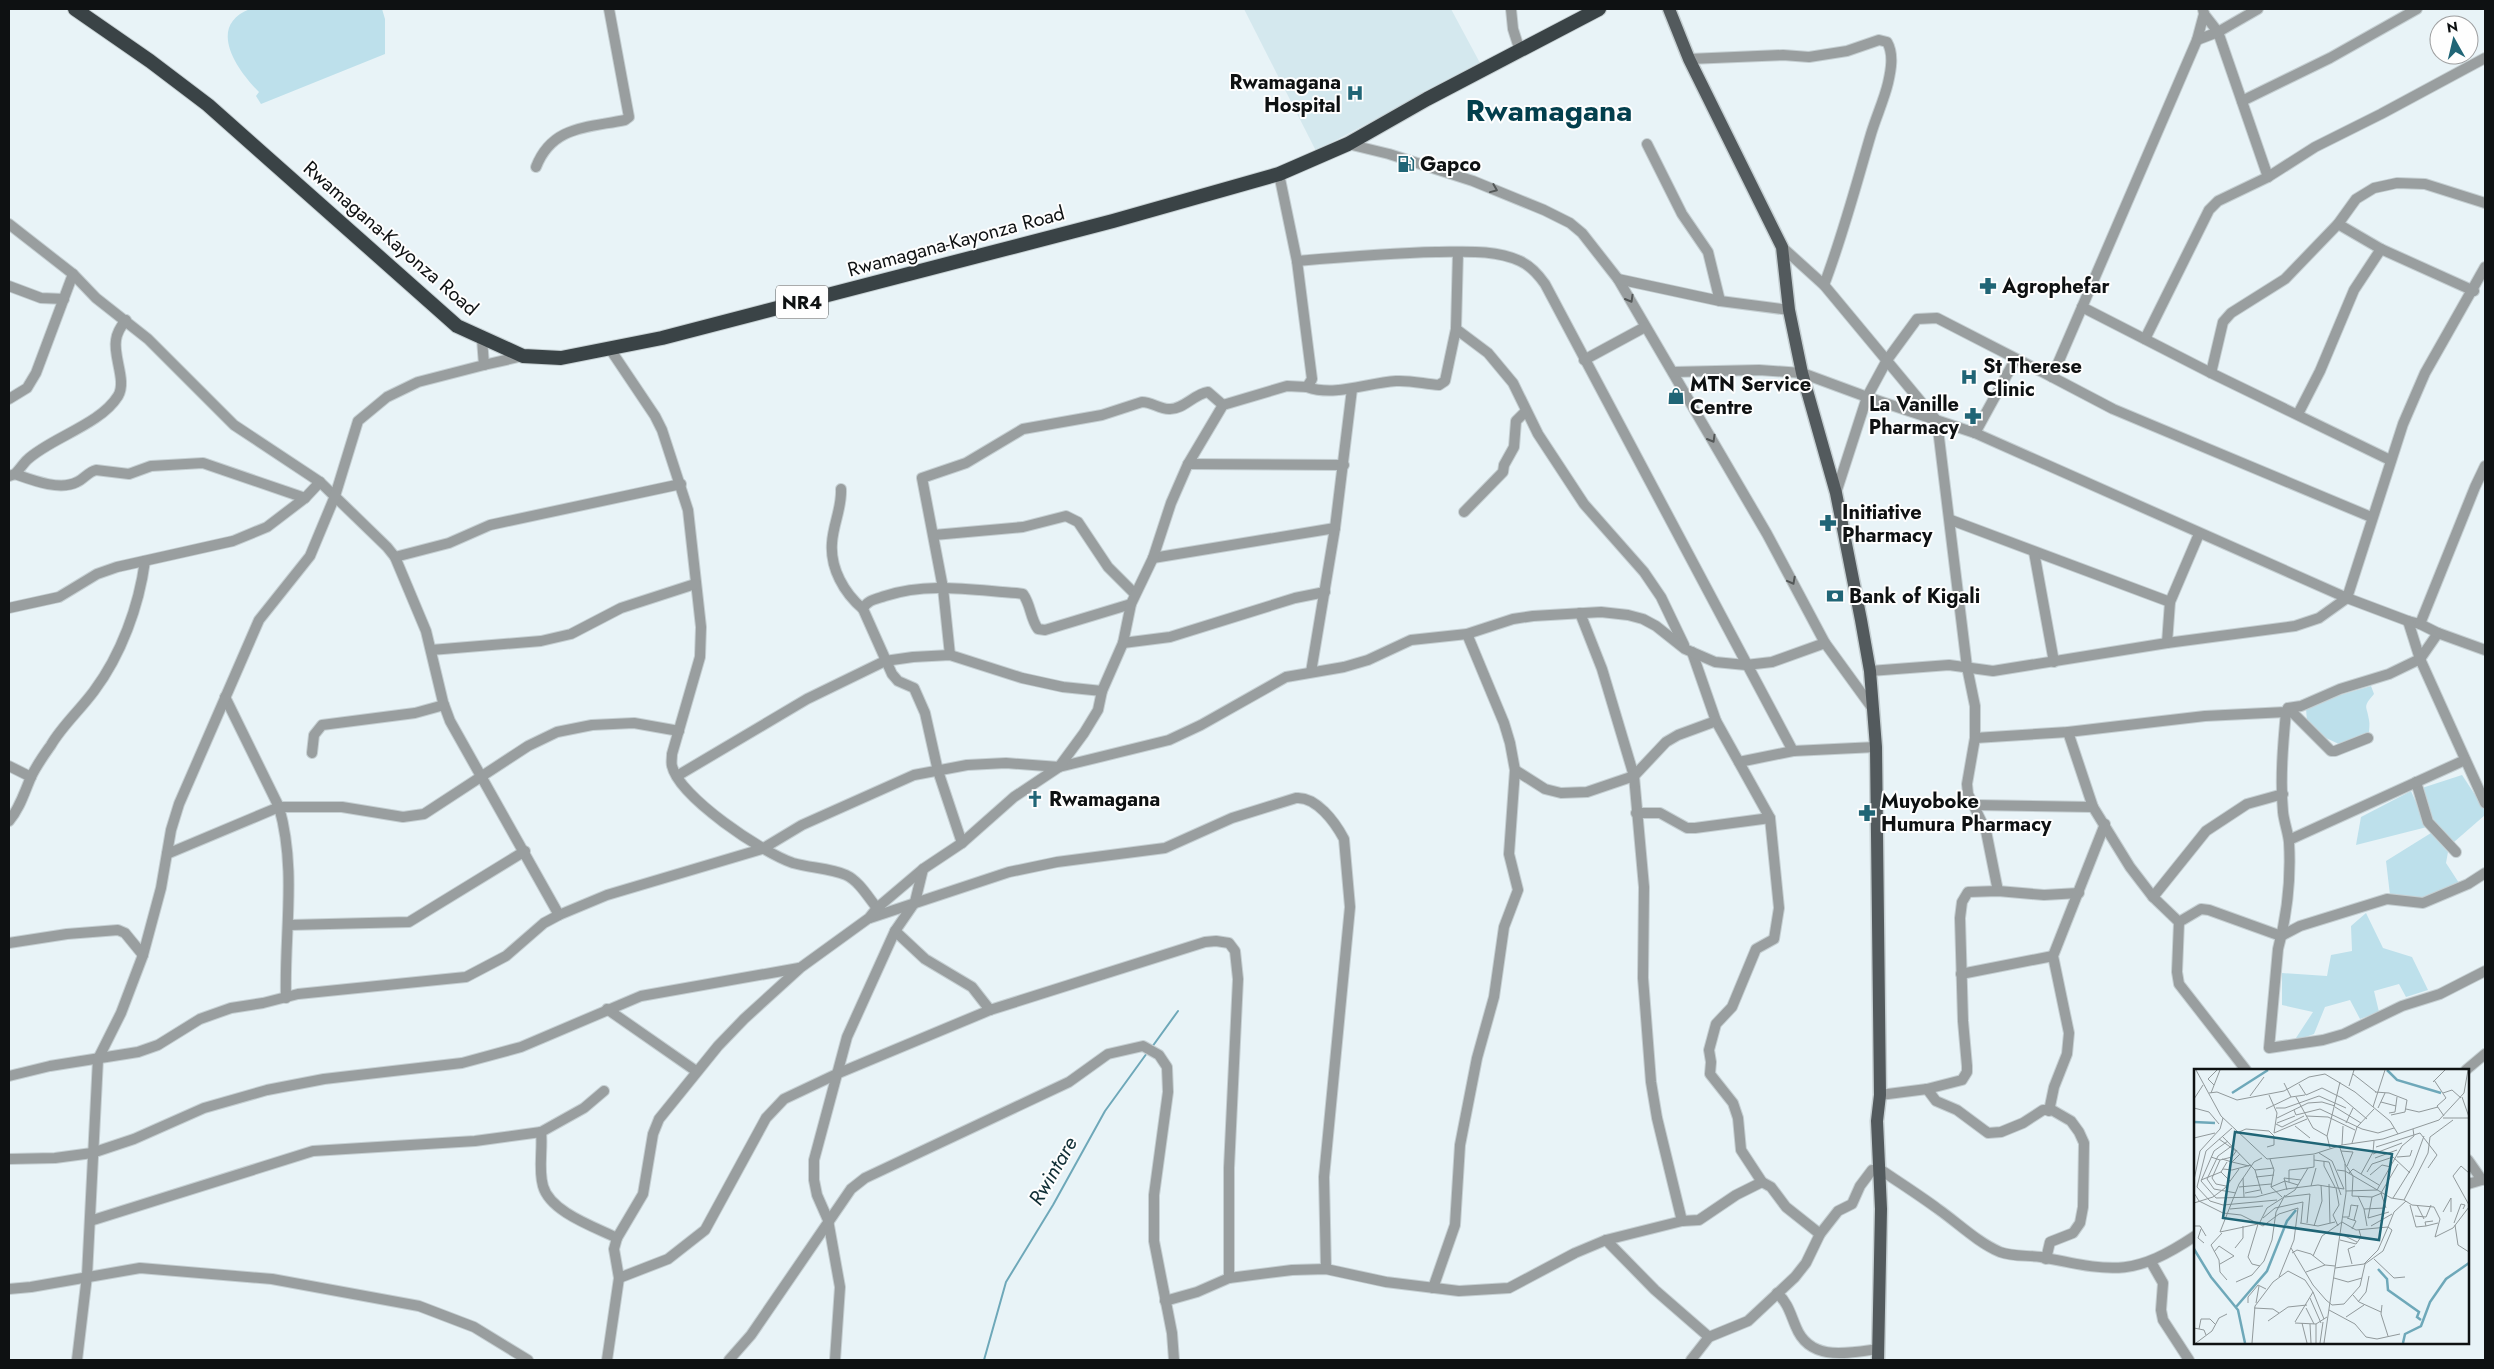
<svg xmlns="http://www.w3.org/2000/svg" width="2494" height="1369" font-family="Jost,sans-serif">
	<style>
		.built { fill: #d4e8ee }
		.green { fill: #bde0eb }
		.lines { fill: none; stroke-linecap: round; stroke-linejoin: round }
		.stream { stroke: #6ea8b9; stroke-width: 2 }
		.minor-casing { stroke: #c5cfd2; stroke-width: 12 }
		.major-casing { stroke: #c5cfd2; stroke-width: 15 }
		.highway-casing { stroke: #c5cfd2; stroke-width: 16 }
		.minor { stroke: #999e9f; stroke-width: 10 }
		.major { stroke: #535a5d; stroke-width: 12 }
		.highway { stroke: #3a4346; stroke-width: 14 }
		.oneway { stroke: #545858 }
		.labels { text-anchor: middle; stroke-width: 4; stroke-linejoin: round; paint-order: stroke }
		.shield { fill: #fefefe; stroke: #565859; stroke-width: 1 }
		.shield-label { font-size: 19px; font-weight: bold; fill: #0e1112 }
		.poi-label { font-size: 20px; font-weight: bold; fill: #0e1112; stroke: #fefefe; text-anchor: start }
		.street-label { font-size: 20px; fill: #0e1112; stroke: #fefefe }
		.water-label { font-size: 21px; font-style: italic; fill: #102e35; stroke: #fefefe }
		.town-label { font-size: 30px; font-weight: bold; fill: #023f4d; stroke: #fefefe }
		.inset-river { fill: none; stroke: #6ea8b9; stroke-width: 2.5 }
		.inset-road { fill: none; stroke: #91999b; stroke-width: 1 }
		.view { fill: #206576; fill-opacity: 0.15; stroke: #206576; stroke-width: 2.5 }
		.inset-edge { fill: none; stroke: #0e1112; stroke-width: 2.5 }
	</style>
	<rect width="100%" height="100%" fill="#e8f3f7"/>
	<polygon class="built" points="1244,9 1451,9 1480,63 1316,151"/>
	<g class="green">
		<path d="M250,9H382L385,19V54L261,104L256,96L259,92C237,70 206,26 250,9Z"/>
		<path d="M2371,686L2374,694C2362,708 2367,705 2369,720C2370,724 2369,729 2369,733L2341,745L2326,738L2307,722L2306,708L2313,703Z"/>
		<polygon points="2462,775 2485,810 2485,815 2454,842 2432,820 2422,788"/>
		<polygon points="2411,791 2427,827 2356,845 2361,817"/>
		<polygon points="2431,833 2448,852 2446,863 2459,883 2421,900 2390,895 2386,861"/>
		<polygon points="2366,913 2383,948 2412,957 2428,990 2406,997 2399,984 2374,991 2379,1012 2360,1019 2350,1000 2325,1007 2314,1034 2294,1041 2313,1012 2282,1005 2282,973 2327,976 2331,955 2352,951 2351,926"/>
	</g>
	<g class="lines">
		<g class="stream">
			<polyline points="1152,1047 1178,1011"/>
			<polyline points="984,1360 1006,1282 1053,1205 1105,1111 1147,1053"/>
		</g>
		<g class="minor-casing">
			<g id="minor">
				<polyline points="1511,9 1513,29 1520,51"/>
				<polyline points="2204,14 2218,32 2268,177"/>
				<polyline points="2197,40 2218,32 2258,9"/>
				<path d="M1689,59L1783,55L1809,57L1847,51L1879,40L1887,42C1894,54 1891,70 1888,83C1884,100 1876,117 1871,134C1856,185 1843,235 1824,285"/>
				<polyline points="2242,101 2330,58 2417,9"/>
				<polyline points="1348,144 1389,154 1473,181 1544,210 1570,223 1582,233 1618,279 1767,534 1825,643 1873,709"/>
				<polyline points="1647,144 1682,214 1708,252 1720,301"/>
				<path d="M536,167C552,126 586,128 625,120L629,117L609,9"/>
				<polyline points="9,224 73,274 96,298 148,339 234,425 320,482 387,547 395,557 426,631 443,702 450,721 559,915"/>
				<polyline points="2338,224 2381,249 2474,291"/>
				<polyline points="1782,247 1824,285 1937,421 1967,667 1975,706 1975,738 2068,732 2205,716 2286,712 2288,708 2301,706 2340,689 2389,674 2420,659 2438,633"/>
				<path d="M1297,261C1343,257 1389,253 1436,252C1463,252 1494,249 1520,261C1531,266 1538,274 1545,284L1793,751"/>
				<polyline points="1618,279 1720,301 1789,310"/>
				<polyline points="9,286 41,298 64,299"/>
				<polyline points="2082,307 2211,373 2390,460"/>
				<polyline points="1456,329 1488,353 1513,383 1538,434 1584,504 1644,572 1661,597 1684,645"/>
				<polyline points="2145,339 2209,210 2218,201 2268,177 2315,147 2381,114 2485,58"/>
				<path d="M610,349L655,416L662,430L688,510L701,627L700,657L672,754C672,758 671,763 672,766C679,797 763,853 793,863C810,868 830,868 846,875C859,881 868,897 877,908"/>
				<polyline points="1584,360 1645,327"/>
				<polyline points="484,365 523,356"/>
				<polyline points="1673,372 1759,370 1802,373 1867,397 1975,433 2347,598 2408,621 2420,624 2438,633 2485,650"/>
				<polyline points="2211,373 2223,322 2231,313 2285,279 2338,224 2356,199 2374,188 2397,183 2425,184 2485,203"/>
				<polyline points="2052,377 2113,409 2371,517"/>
				<path d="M1307,387C1335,397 1366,383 1396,381C1411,380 1424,384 1439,385L1445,381L1456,329L1458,252"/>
				<polyline points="9,399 27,388 36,373 73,274"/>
				<polyline points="2298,414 2320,371 2354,290 2381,249"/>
				<polyline points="1975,433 2015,360"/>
				<polyline points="1188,464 1344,465"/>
				<path d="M15,474C32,480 60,491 77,482C84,479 88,472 96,470L129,474L151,466L203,463L305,498"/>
				<path d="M9,476L15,474C19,470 23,464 27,460C50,438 100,425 118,396C127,381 113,357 116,340C117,332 121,326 126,320"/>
				<path d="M841,489C842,508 833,524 832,543C830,568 844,593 863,609"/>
				<polyline points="1836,493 1867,397 1887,360 1917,319 1937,318 2052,377 2197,40 2204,14 2203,9"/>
				<polyline points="1464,512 1503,472 1504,465 1514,447 1516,421 1525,412"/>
				<polyline points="1951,520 2170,602"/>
				<polyline points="934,535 1023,527 1066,516 1078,522 1108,567 1135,594"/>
				<polyline points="2034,552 2054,662"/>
				<polyline points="395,557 449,543 490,525 681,484"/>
				<polyline points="1153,558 1335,528"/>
				<polyline points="9,608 59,597 97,574 117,567 233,541 267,527 305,498 320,482"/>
				<polyline points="1580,613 1602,669 1634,776 1644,887 1643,978 1651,1082 1657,1118 1682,1221"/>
				<polyline points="2408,621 2420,659 2485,803"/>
				<polyline points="2420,624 2475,487 2485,466"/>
				<polyline points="1123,643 1170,637 1295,598 1325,592"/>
				<polyline points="2167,643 2170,602 2199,534"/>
				<polyline points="431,650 541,641 571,634 621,608 695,584"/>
				<polyline points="1692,652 1716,721 1770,818 1779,908 1774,939 1756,949 1732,1007 1716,1024 1709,1050 1711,1062 1710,1074 1733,1103 1738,1118 1741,1150 1762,1182 1771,1187 1786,1207 1820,1234"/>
				<path d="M950,655L943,588L922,478L966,463L1023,429L1102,415L1142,402C1152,402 1159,409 1169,409C1183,410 1194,394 1208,392L1223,405"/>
				<polyline points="1870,671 1949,665 1993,671 2167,643 2295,626 2319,618 2347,598 2403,424 2425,373 2485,267"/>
				<polyline points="1311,672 1335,528 1352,389"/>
				<path d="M225,697L279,807C297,870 284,934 286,998"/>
				<polyline points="2288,708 2331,751 2335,751 2368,738"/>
				<path d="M2286,712C2283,744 2280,779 2283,812C2284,822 2288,832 2289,842C2291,876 2287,915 2278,949L2269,1048L2323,1040L2344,1034L2402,1006L2440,994L2485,971"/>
				<polyline points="2068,732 2093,807 2130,867 2153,897 2179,922 2201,909 2209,910 2281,936 2300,926 2387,899 2423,903 2468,884 2485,873"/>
				<polyline points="1975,738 1967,784 1968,794 1986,831 1998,891"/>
				<polyline points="312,753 314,735 322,725 415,713 444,705"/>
				<polyline points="1739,762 1793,751 1876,747"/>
				<polyline points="9,766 31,777"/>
				<polyline points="1515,770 1545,789 1561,793 1587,792 1634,776 1666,742 1678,735 1716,721"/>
				<polyline points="677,776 807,699 885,661 913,657 950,655 1022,678 1063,687 1102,691"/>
				<polyline points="2416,782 2428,822 2456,852"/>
				<polyline points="1974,805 2093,807"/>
				<polyline points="1636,813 1660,813 1687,828 1695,828 1770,818"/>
				<path d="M9,821C20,808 24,793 31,777C36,766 44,755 51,745C62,726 80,710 94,691C121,655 139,606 145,561"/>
				<polyline points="2289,840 2465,760"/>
				<path d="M962,843L938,771L925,713L914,688L898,681L892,674L863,609C867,600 876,599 885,596C928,582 972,590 1016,593L1023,594C1031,605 1030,618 1038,629L1045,630L1131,604"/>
				<polyline points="167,854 279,807 342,807 403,817 424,814 528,746 557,732 592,725 634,723 679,731"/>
				<polyline points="2153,897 2206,831 2247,804 2283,794"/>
				<path d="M870,918L1009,872L1057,862L1165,848L1232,818L1296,798C1316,796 1335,822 1344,839L1350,907L1324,1177L1326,1269"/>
				<polyline points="2179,922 2177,972 2179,984 2246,1070"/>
				<polyline points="289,925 409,922 525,851"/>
				<polyline points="895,931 925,959 972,987 990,1010"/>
				<polyline points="9,943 67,934 118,930 125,933 143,955"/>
				<polyline points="1961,974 2053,956"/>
				<polyline points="607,1009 696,1071"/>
				<polyline points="2466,1070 2485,1054"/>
				<polyline points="9,1076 50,1066 138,1052 158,1045 200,1019 231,1008 263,1003 298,994 466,977 506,956 544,923 559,915 607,895 762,849 802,825 914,775 967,765 1006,763 1059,767 1169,740 1201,725 1286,677 1344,667 1368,660 1411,640 1467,634 1513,619 1533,616 1601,612 1628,615 1643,619 1656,626 1685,649 1715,662 1746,665 1772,662 1825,643"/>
				<polyline points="1927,1089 1936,1101 1957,1110 1988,1133 2001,1132 2023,1123 2043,1110 2052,1110 2071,1121 2079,1132 2084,1143 2083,1207 2080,1223 2073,1233 2050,1242 2046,1259"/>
				<polyline points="1880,1095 1927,1089 1962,1080 1967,1072 1967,1066 1963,1021 1960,918 1962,902 1968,892 1998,891 2044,895 2079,893"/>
				<polyline points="2049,1111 2054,1087 2067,1054 2069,1033 2053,956 2105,824"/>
				<path d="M541,1132C543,1149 538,1169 543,1186C550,1212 595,1227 617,1238"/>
				<polyline points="9,1159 55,1158 92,1153 134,1139 204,1108 267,1090 324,1079 462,1063 521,1047 641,996 799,968"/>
				<polyline points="2468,1160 2482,1180"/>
				<polyline points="2468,1184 2485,1179"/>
				<polyline points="90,1221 313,1151 475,1141 541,1132 584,1108 604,1091"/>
				<polyline points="1606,1240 1655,1290 1709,1337"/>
				<polyline points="2151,1262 2163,1283 2161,1310 2163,1320 2189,1360"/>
				<polyline points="619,1278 668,1259 705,1230 766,1118 784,1099 839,1073 990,1010 1205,942 1216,941 1229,943 1235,951 1238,979 1229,1168 1229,1278"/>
				<polyline points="1433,1288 1455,1225 1460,1145 1477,1058 1494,997 1504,927 1518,890 1509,854 1515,770 1510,743 1504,723 1467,634"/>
				<polyline points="9,1289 31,1287 140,1268 272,1279 419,1306 474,1327 528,1360"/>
				<path d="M1777,1293C1788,1303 1790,1313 1796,1327C1810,1362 1848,1353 1878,1349"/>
				<polyline points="1165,1301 1197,1292 1229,1278 1292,1270 1326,1269 1386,1282 1459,1291 1509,1288 1575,1253 1606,1240 1682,1221 1699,1220 1736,1195 1762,1182"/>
				<polyline points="77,1360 87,1276 98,1059 121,1013 143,955 161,888 171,830 179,804 259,620 310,556 335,496 358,421 387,397 418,382 484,365 482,339"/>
				<polyline points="607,1360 619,1278 614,1249 617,1238 643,1194 653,1134 659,1119 718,1046 744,1019 800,968 869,918 877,908 923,869 962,843 1014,797 1059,767 1084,733 1098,710 1102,691 1123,643 1131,604 1153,558 1171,503 1188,464 1223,405 1287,386 1307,387 1312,379 1297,261 1279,174"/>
				<polyline points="729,1360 751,1335 851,1189 865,1178 1069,1082 1108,1054 1143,1046 1159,1055 1167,1067 1168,1092 1154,1195 1154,1241 1172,1333 1174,1360"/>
				<polyline points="835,1360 840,1287 828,1220 817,1195 814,1180 814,1160 847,1037 895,931 915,902 923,869"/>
				<path d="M1691,1360L1709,1337L1748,1321L1795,1277L1806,1263L1820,1234L1838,1211L1852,1204L1860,1186L1872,1170H1881C1900,1183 1919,1195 1938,1209C1958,1223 1977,1242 2000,1252C2013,1257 2028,1255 2041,1257C2112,1271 2132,1278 2195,1236"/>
			</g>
		</g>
		<g class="major-casing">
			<polyline id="major" points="1669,9 1689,59 1782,247 1789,310 1802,373 1836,493 1861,620 1870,671 1876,747 1880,1095 1877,1121 1881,1209 1878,1360"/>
		</g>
		<g class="highway-casing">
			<polyline id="highway" points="75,9 150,61 208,105 457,326 523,356 561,358 662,338 1113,221 1279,174 1348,144 1427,99 1599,9"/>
		</g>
		<use href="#minor" class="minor"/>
		<use href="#major" class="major"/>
		<use href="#highway" class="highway"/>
	</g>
	<defs><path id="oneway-chevron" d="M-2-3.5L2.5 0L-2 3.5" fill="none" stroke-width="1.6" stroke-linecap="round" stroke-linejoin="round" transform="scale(1.25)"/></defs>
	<g class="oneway">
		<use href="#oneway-chevron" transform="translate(1494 189) rotate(22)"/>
		<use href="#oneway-chevron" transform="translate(1630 299) rotate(60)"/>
		<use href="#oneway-chevron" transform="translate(1712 439) rotate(60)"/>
		<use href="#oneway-chevron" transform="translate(1792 581) rotate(62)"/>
	</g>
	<defs>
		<g id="hospital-bare" transform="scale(1.35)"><path d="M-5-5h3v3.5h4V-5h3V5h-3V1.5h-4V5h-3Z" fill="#206576" stroke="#fefefe" stroke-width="2.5" paint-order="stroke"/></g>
		<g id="fuel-bare" transform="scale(1.35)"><path d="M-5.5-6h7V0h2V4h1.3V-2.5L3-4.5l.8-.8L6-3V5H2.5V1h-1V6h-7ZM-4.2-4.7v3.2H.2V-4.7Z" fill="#206576" stroke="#fefefe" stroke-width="2.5" paint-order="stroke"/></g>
		<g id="pharmacy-bare" transform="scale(1.35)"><path d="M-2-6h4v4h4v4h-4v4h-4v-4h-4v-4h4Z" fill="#206576" stroke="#fefefe" stroke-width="2.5" paint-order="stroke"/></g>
		<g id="shop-bare" transform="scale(1.35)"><path d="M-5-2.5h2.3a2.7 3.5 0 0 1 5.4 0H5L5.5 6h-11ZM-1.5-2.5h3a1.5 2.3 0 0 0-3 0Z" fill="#206576" stroke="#fefefe" stroke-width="2.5" paint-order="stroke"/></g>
		<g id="bank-bare" transform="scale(1.35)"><path d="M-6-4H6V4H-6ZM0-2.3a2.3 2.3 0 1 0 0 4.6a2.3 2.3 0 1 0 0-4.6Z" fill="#206576" stroke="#fefefe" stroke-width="2.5" paint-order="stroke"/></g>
		<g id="church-bare" transform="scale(1.35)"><path d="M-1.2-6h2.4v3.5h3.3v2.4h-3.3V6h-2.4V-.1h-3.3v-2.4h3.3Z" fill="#206576" stroke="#fefefe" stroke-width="2.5" paint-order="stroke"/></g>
	</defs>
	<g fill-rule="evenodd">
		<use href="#hospital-bare" x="1355" y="93"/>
		<use href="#fuel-bare" x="1406" y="164"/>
		<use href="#pharmacy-bare" x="1988" y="286"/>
		<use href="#hospital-bare" x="1969" y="377"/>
		<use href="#shop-bare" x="1676" y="396"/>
		<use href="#pharmacy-bare" x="1973" y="416"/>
		<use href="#pharmacy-bare" x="1828" y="523"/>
		<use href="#bank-bare" x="1835" y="596"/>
		<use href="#church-bare" x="1035" y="799"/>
		<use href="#pharmacy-bare" x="1867" y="813"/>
	</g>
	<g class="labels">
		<rect class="shield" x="776" y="285.5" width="52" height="33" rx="4"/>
		<g class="shield-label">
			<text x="802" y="309">NR4</text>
		</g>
		<g class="poi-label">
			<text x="1341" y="89" text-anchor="end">Rwamagana<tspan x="1341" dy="23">Hospital</tspan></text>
			<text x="1420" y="171">Gapco</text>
			<text x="2002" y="293">Agrophefar</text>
			<text x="1983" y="373">St Therese<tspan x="1983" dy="23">Clinic</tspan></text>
			<text x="1690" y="391">MTN Service<tspan x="1690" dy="23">Centre</tspan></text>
			<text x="1959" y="411" text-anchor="end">La Vanille<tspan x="1959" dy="23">Pharmacy</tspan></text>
			<text x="1842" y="519">Initiative<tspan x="1842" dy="23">Pharmacy</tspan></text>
			<text x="1849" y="603">Bank of Kigali</text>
			<text x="1049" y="806">Rwamagana</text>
			<text x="1881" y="808">Muyoboke<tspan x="1881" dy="23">Humura Pharmacy</tspan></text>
		</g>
		<g class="street-label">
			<text transform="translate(391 238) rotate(41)" y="7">Rwamagana-Kayonza Road</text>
			<text transform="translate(956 241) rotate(-15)" y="7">Rwamagana-Kayonza Road</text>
		</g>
		<g class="water-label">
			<text transform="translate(1053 1171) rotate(-60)" y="7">Rwintare</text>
		</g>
		<g class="town-label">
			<text x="1549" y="121">Rwamagana</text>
		</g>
	</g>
	<g transform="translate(2194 1069)">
		<rect width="275" height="275" fill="#e8f3f7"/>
		<path class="inset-river" d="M193,1L203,11L247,24M38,24L74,1M0,53L21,54M0,180L17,208L44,241L51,274M184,200L193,210L194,221L225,243L223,248L227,251M42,238L73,202L93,152L102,141M209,274L211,265L227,257L236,233L252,210L275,194"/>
		<path class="inset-road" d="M2,1L27,47L73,90L120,85L148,76L189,70L245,51L270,24L274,1M159,5L182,23M240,11L252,29L243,37L250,47M239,13L251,1M90,14L97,28M105,15L112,26L128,19L148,29L173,50M20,16L14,10L23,1M155,17L160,1M181,23L195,24L213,31L211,43L197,46M15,24L23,23L43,31L90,22L115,8L131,5L161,23L196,52L204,65M17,24L26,1M249,24L258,21L267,29M75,26L83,44L80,64M56,27L70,8M102,28L119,59L133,67M268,28L275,48M0,30L9,16M187,33L202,37M141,38L167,54M179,38L191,1M0,39L15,43L25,55M82,39H91L125,27L152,39M184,39L191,24M72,40L97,28L111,26M212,40L225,43L244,38M100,41L102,46L126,40L168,60L184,64L200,59M195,44L201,43L203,28M112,47L134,48L161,61M83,49L114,34L128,33L141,37M249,49H275M83,54L101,47M152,54L159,39M82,55L88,58L110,47M101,57L116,69M38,59L12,82L3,118L16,132L29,136L83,131M45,63L52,60L75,62L80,67V76L73,78M80,64L113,50M28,67L61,101L68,125M0,69L21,64M25,70L42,82M34,72L20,82L7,112L22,129L62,128L92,120L124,116L150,120M158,74L163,58L180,40M39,76L24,87L13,110L20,120L42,124M148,76L149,57M182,78L226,64L243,86L234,99M136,79L133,67L146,13M147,82L159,83L153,97M125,84L138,92L150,120M179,85L208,74M17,88L26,91L38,88L43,81M203,88L216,87L218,81M181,89L203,81M28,90L38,93L46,85M76,90L80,101L77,118L88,128M26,91L18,109L22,115L32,117M120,91L135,93L147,126M130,92V97L141,118M33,93L27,103L36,112M38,93L55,97M151,95L159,107L158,127L178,128L188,124M29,100L38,101L57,96M61,101L80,99M143,101L151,102L197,129L210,131L218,136L240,138L246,150L241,168L259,159L275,138M173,103L178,95L199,88L216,104M155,104L159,100L167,105L179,83L180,72M275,104L267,97L259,107L275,136M167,105L185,116M176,106L188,96L197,98M62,108L80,106M49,109L50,128M0,111L6,82L26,60L29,49M7,111L27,103M95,113V101L114,99M135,115L136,154M117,117L122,99M45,118L77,115M77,118L91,112L104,116M142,119L145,136L139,146L144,157M93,121L90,109L107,111M152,122L183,121L208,77L220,67L219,60M0,124L5,132L29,144L47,146L69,157L85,145L104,139L100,171L85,208M51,124L66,121M187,124L204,95M187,124L192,139M164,127L170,140L191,139M91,128L116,125L113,154M178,128L174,149L195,143M199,129L219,97L230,67M210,131L234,84L236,68L259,51M0,134L19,128L31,119L45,100M216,136L222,158L232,157M223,136L230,150M36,140L69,137M170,140L173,157M249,143L257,129V143M221,147L232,148L237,136M149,148H155L157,136L164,137M69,149L81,139L109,133L107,154M153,149L162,152L158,160M160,151L164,136M239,152L231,153L232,157L244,154M106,154L124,157L141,153M260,154L267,135L271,136L269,140M64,155L26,163L45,115L60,93L68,89M64,155L54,188L58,195L66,197M65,155L73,139L101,121L114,99L120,98V86M261,156L264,176L275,183M0,157H6L12,167M120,157L128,132L127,116M177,157L198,145M7,160L4,169L10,174M28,164L17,176L25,191L26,203L33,211M147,165L163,173M146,171L162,175L167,168L165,161M41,179L49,169V157M97,179L119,216L132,231L138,236L150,235L166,217L171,195L189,182L198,161L194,158M20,183L25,177L40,187L26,195M98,184L103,181L117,185L131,196L141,197M119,187L128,167L148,153L162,161L194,158L200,143L212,132M180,190L200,209L211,208M158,195L154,180L161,177M141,199L170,195L184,181L194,158M112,203L131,196M140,209L154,213L168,209M42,213L58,206L70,192L78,171L82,143L91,126M119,223L130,250M159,226L165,233L187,243M116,229L127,254M164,233L172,223L175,207M54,234V228L64,216L72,220M62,234L65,217M188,236L187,245L194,267M60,239L79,240L85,244M112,239L120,255M135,241L161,255L172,268L183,270L206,265M152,248L170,236M74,252L94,238L113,236M101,253L119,223M101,254L122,255L133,248M108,254L113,274M116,255L117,274M122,255V274M0,259L10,261L12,266M5,260L7,250H16L21,255M2,274L18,262L25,249L33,245M58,274L61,237L79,213L94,202L111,211L119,223M126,274L129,253M130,274L152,124L151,94L145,76"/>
		<path class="view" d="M41,63L198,85L185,171L29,149Z"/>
		<rect width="275" height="275" class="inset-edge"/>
	</g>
	<rect width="2494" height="1369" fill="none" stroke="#0e1112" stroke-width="20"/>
	<g transform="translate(2454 40) rotate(352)"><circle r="24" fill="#fefefe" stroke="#9e9fa0"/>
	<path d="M0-4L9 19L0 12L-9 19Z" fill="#206576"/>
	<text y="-8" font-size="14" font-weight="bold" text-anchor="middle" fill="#0e1112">N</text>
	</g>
</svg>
